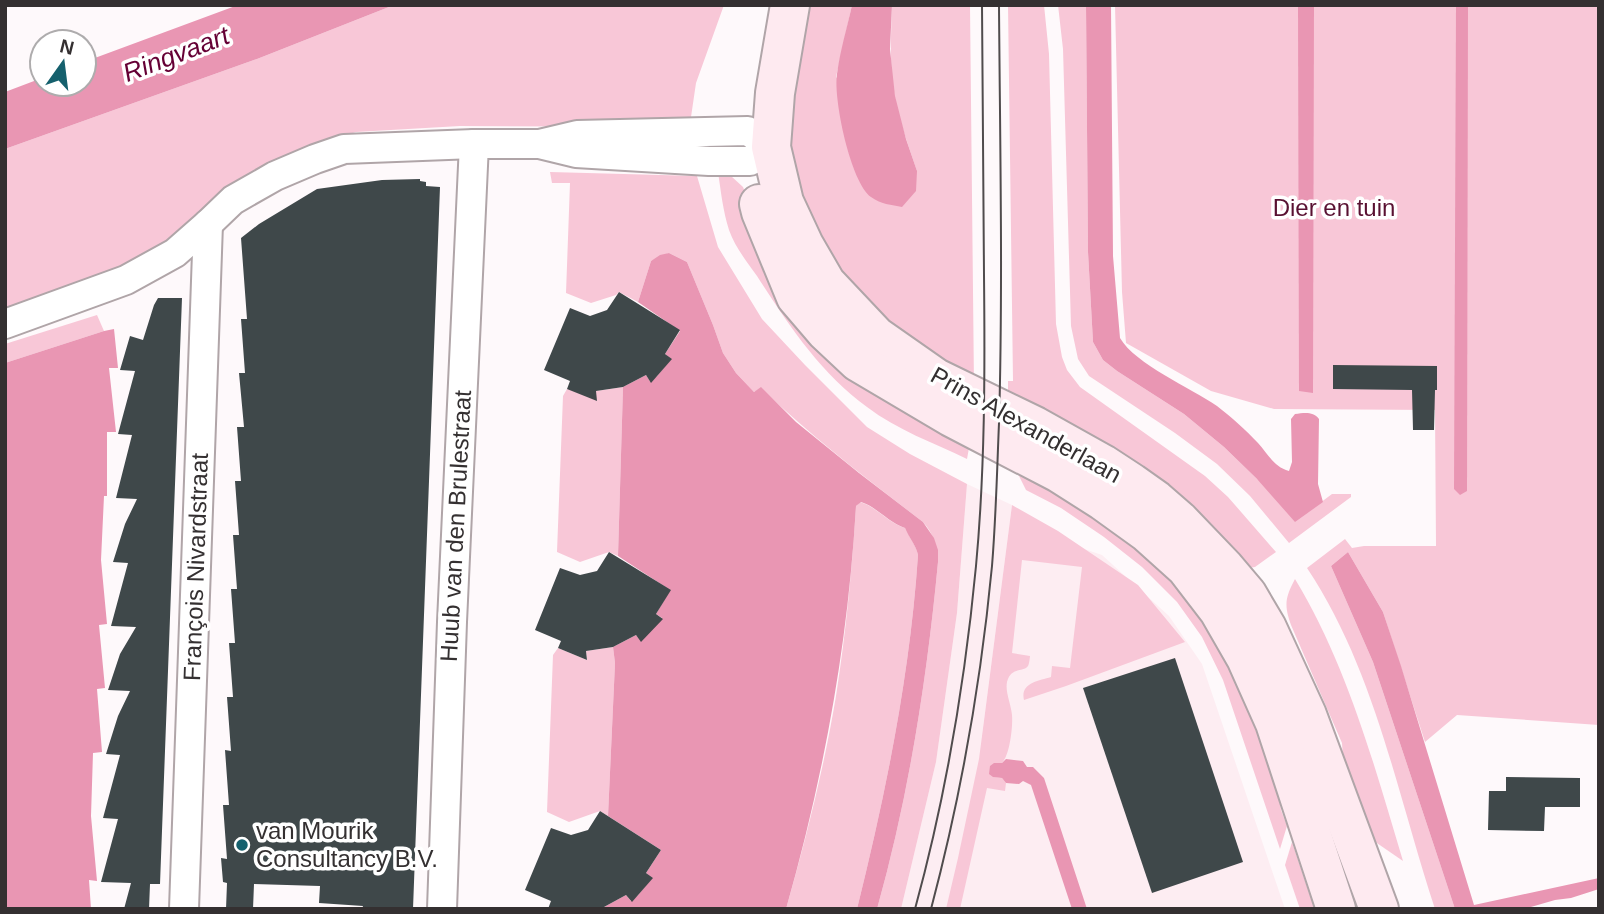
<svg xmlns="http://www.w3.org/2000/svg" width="1604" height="914" font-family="Helvetica,sans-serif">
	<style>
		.built { fill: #fdedf2 }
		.green { fill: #f8c7d7 }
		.water { fill: #e996b3 }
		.building { fill: #3f484a }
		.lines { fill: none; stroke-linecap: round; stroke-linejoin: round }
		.street-casing { stroke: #b0a5a8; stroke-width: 32 }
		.secondary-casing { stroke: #b0a5a8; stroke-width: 42 }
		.street { stroke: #fff; stroke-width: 28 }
		.secondary { stroke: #feeaf0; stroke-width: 38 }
		.tram { stroke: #504c4d; stroke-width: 2 }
		.poi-dot { fill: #15606d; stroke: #fff; stroke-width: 2.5 }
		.labels { text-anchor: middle; stroke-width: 7; stroke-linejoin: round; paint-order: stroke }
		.park-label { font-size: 24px; fill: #591132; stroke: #fff }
		.street-label { font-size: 24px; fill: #343031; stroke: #fff }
		.poi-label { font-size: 24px; fill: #343031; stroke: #fff; text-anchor: start }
		.water-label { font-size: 26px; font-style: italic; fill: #650035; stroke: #fff }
	</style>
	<rect width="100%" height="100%" fill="#fef9fb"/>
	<polygon class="built" points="967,484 1012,505 980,751 1013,525 1102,555 1169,616 1202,664 1285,909 901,909 936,762 957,613"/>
	<g class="green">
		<polygon points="394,5 724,5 696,83 691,117 685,127 460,126 356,132 299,150 226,191 178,235 145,256 53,292 5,308 5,149 257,59"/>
		<path d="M810,5H852L836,77L917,171C909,147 900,123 895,98C889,68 891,36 892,5H970L974,386L858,302L817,241L790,157L787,88L802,16Z"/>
		<polygon points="1008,5 1044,5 1049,54 1056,324 1062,357 1067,370 1080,387 1205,476 1228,497 1276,552 1255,567 1249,568 1008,402 1008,381 1013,381"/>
		<polygon points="1058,5 1086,5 1088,252 1093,342 1103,360 1117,371 1184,414 1224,447 1257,479 1308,512 1332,494 1351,494 1351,497 1289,543 1250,496 1217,464 1175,433 1089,376 1078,359 1071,326 1063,49"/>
		<path d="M1115,5H1599V725L1457,715L1425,742L1383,612L1348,552L1331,566L1373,662L1455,909H1435C1397,794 1375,670 1307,568L1345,539L1352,548L1364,546H1436L1435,410L1274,409L1211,391L1126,343L1122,292Z"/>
		<path d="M719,171L731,176L743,187L766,244L971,437L967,459C934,443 897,430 867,407C820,373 788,324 757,276C747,262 735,247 729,230C723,211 721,192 718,172Z"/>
		<path d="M550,172L697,176L718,247L762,319L805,365L867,427L910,454L967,484L957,613L936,762L901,909H877C909,795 927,679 938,562C938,547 933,533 923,522C867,479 812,437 761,388L754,392L736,373L723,353L713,325L687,262L669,253L651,261L638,302L619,292L616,295L591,303L566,293L570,183H552Z"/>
		<polygon points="97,315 104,331 5,363 5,344"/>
		<polygon points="623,387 618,556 609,552 580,562 557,552 563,396 567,389 596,391"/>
		<polygon points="1014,466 1060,484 1191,587 1266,724 1281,810 1287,826 1280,849 1223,680 1202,637 1177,602 1142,567 1104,537 1061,508 1026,490"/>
		<path d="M860,502C877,507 888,523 905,528C909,537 916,545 918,555C910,675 886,792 857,909H786C806,839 824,768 836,696C846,633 852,569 856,506Z"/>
		<path d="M1012,505L1058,531L1138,585L1185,642L1066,686L1024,700C1020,683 1038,681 1051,677L1052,666L1070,668L1082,567L1022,560L1012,653L1030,656C1030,657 1029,665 1028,666C1023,673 1011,666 1007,682C1005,692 1011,704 1012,715C1013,726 1010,755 1002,763H994V777L1002,778L1006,783L1005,791L987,788L960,909H946L958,858L979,759Z"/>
		<path d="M1295,579C1347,665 1374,764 1403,861L1371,839L1345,789L1342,743L1291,625C1284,605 1285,598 1295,579Z"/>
		<polygon points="613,647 615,663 608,816 600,811 569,822 547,812 553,655 558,648 587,660 586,651"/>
		<polygon points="1292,842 1314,908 1300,909 1285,865"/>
	</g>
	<g class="water">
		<polygon points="238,5 394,5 257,59 5,149 5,92 42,78 42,84 84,84 84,62"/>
		<path d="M852,5H892L890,49L895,96L906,139L917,171L916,191L902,207C892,205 880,204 871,197C851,183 833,99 837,74C840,51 847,28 852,5Z"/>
		<path d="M1086,5H1111L1113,256L1120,338C1135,364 1191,388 1217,406C1231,417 1246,430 1258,443C1268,454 1274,467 1289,471L1292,462L1291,419L1295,414C1304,413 1313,411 1319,419L1318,484L1323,502L1295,522L1257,479L1224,447L1184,414L1117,371L1103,360L1093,342L1088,252Z"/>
		<polygon points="1298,5 1314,5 1313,393 1299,391"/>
		<polygon points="1456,5 1468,5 1467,491 1460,495 1454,489"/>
		<path d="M669,253L687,262L713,325L723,353L736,373L754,392L761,387L796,422L859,473L923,522L934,538L938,550V562C927,679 909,795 877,909H857C886,792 910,675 918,555C916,545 909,538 905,528C889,523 877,507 861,502L856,506C848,644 824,775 786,909H605L604,907L626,895L631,901L638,895L652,878L646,873L661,850L608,816L615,663L613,647L636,635L641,641L662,618L656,614L670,590L618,556L623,387L646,375L650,381L657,376L671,359L665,354L680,331L638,302L651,261L660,255Z"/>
		<polygon points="114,329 118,368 109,368 116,432 107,432 107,496 104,496 101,560 107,624 99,625 105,688 97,689 102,752 93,753 91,816 97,881 89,880 91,909 5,909 5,363 104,331"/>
		<polygon points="1348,552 1383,612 1401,666 1474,905 1599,878 1599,889 1571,898 1555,900 1524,909 1455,909 1373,662 1331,566"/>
		<polygon points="1006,759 1023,761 1027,767 1033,767 1044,778 1087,909 1072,909 1031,785 1023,781 1019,784 1006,783 1002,778 993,777 989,774 990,766 994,763 1002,763"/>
	</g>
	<g class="building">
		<polygon points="420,179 420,181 426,182 426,186 440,187 413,909 362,909 363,906 319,903 320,886 254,884 253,909 226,909 227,883 223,882 221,858 227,859 223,805 229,805 225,750 231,751 227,697 233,697 229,643 235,643 231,589 237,589 233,535 239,535 235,481 241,481 237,427 244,427 239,373 245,373 241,319 247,319 241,238 259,224 317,189 382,180"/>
		<polygon points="619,292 680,330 665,354 672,359 651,383 646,375 623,387 596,391 597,401 567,389 570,381 544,370 570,308 590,316 607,310"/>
		<polygon points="158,298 182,298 160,884 150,884 149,909 124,909 131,883 101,882 118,819 103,818 120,755 106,754 118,716 130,691 108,690 120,654 136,627 111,626 128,563 113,562 125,524 137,499 116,498 132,435 118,434 135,371 120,370 130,336 143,340 154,305"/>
		<polygon points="1333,365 1437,366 1437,390 1435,390 1434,430 1413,430 1412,390 1333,389"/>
		<polygon points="609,552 671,590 656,614 663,619 641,642 636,635 613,647 586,651 587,660 558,648 561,641 535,630 560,568 580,575 597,571"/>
		<polygon points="1175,658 1243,862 1152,893 1083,688"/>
		<polygon points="1506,777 1580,778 1580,807 1545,807 1544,831 1488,830 1489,791 1506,791"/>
		<polygon points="600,811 661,850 646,873 653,878 632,902 626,895 604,907 548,909 551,901 525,890 551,828 571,835 588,830"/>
	</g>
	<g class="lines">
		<g class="street-casing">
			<g id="street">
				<polyline points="5,324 126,280 175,253 208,224 233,200 275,176 315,159 344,149 474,144 539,144 577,135 748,131 771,147 750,161 709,161 576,153 539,144"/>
				<polyline points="184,909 208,224"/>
				<polyline points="442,909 452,622 474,144"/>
			</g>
		</g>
		<g class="secondary-casing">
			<g id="secondary">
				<polyline points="790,5 775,93 771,147 784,202 804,245 826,283 876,336 936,378 1035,426 1103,464 1132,483 1156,500 1179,520 1225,568 1247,594 1267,628 1307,715 1379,909"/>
				<polyline points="759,204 761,212 796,297 826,332 858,362 951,417 1059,473 1103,501 1146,532 1186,568 1219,611 1246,658 1275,723 1336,909"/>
			</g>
		</g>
		<use href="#street" class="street"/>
		<use href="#secondary" class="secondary"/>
		<g class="tram">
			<path d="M915,909C946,796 965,682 976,566C985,469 985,372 984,275C983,185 983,95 982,5"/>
			<path d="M931,909C961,796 981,682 992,566C996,518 997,470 999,423C1003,284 1000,144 999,5"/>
		</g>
	</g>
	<circle class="poi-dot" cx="242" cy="845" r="7"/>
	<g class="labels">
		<g class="park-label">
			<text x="1334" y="216">Dier en tuin</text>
		</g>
		<g class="street-label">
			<text transform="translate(1026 425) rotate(29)" y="8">Prins Alexanderlaan</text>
			<text transform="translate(456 526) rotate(-87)" y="8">Huub van den Brulestraat</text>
			<text transform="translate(196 567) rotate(-88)" y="8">François Nivardstraat</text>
		</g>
		<g class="poi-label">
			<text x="256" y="839">van Mourik<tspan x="256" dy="28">Consultancy B.V.</tspan></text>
		</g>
		<g class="water-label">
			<text transform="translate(176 54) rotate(-21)" y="9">Ringvaart</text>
		</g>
	</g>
	<rect width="1604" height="914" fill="none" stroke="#343031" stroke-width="14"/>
	<g transform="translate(63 63) rotate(14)"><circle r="33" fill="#ffffff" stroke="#aeacad" stroke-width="2"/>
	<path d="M0-5L12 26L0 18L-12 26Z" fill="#15606d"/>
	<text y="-10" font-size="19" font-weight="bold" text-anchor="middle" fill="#343031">N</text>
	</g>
</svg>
